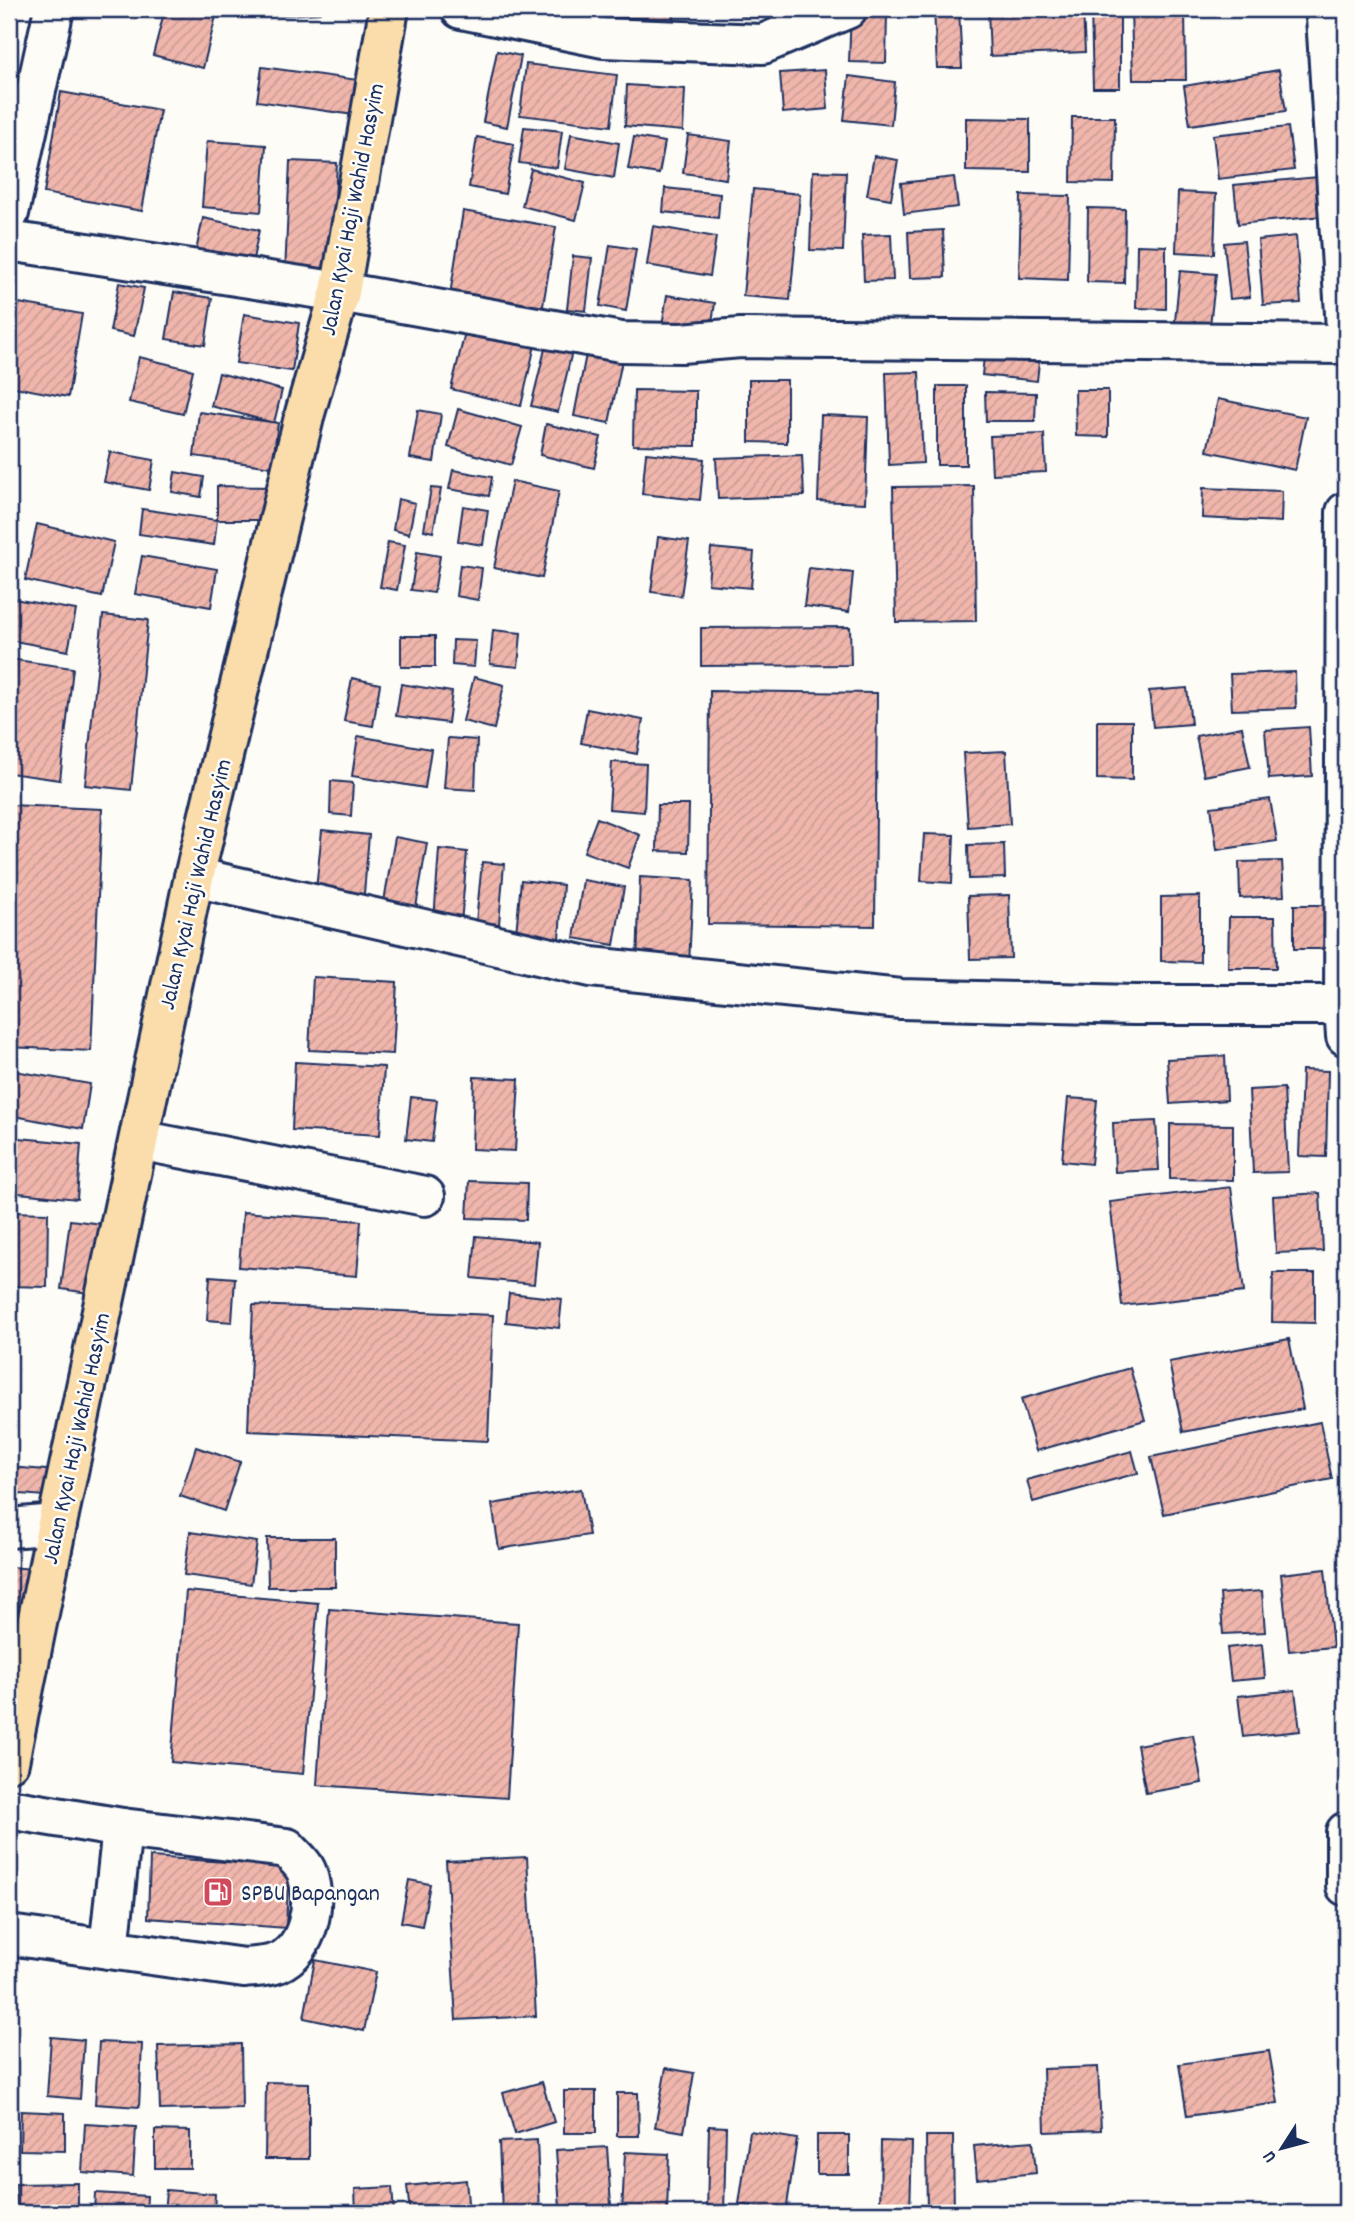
<svg xmlns="http://www.w3.org/2000/svg" width="1355" height="2222" font-family="Dekko,sans-serif">
	<style>
		.building { fill: url(#building-hatch); stroke: #1b2f5e; stroke-width: 2 }
		.lines { fill: none; stroke-linecap: round; stroke-linejoin: round }
		.minor-casing { stroke: #1b2f5e; stroke-width: 44 }
		.highway-casing { stroke: #1b2f5e; stroke-width: 44 }
		.minor { stroke: #fdfcf7; stroke-width: 38 }
		.highway { stroke: #faddab; stroke-width: 38 }
		.labels { text-anchor: middle; stroke-width: 5; stroke-linejoin: round; paint-order: stroke }
		.street-label { font-size: 24px; fill: #1b2f5e; stroke: #fdfcf7 }
		.poi-label { font-size: 24px; fill: #1b2f5e; stroke: #fdfcf7; text-anchor: start }
	</style>
	<defs>
		<pattern id="building-hatch" width="6" height="6" patternUnits="userSpaceOnUse" patternTransform="scale(1.75)"><rect width="6" height="6" fill="#f0b6ac"/><path d="M-1 1l2-2M0 6l6-6M5 7l2-2" fill="none" stroke="#cd9d96"/></pattern>
	</defs>
	<rect width="100%" height="100%" fill="#fdfcf7"/>
	<filter id="ink" filterUnits="userSpaceOnUse"><feTurbulence type="fractalNoise" baseFrequency=".0143" numOctaves="2"/><feDisplacementMap in="SourceGraphic" scale="14" xChannelSelector="R" yChannelSelector="G"/><feConvolveMatrix kernelMatrix="1 2 1 2 8 2 1 2 1" color-interpolation-filters="sRGB"/></filter>
	<g filter="url(#ink)">
		<g class="building">
			<polygon points="165,9 203,9 217,12 203,68 153,55"/>
			<polygon points="250,9 320,9 320,13 251,17"/>
			<polygon points="597,9 675,9 672,34 596,24"/>
			<polygon points="742,9 791,9 790,17 741,16"/>
			<polygon points="934,9 959,9 962,68 937,68"/>
			<polygon points="988,9 1083,9 1085,52 990,56"/>
			<polygon points="1091,9 1120,9 1120,88 1093,88"/>
			<polygon points="1131,9 1185,9 1186,80 1133,80"/>
			<polygon points="851,11 887,12 886,63 849,62"/>
			<polygon points="497,51 521,56 507,127 483,122"/>
			<polygon points="526,64 617,75 611,126 520,115"/>
			<polygon points="262,67 373,82 368,117 257,101"/>
			<polygon points="825,70 828,109 783,113 780,73"/>
			<polygon points="1279,70 1286,111 1190,125 1184,86"/>
			<polygon points="849,76 895,82 891,125 844,120"/>
			<polygon points="627,85 685,89 683,131 625,126"/>
			<polygon points="61,92 160,110 142,211 44,193"/>
			<polygon points="1072,117 1115,117 1114,183 1071,182"/>
			<polygon points="966,118 1030,119 1030,172 966,171"/>
			<polygon points="524,127 562,131 557,168 519,163"/>
			<polygon points="1288,127 1294,170 1218,179 1213,135"/>
			<polygon points="571,134 619,143 614,178 565,169"/>
			<polygon points="688,135 731,141 726,179 683,173"/>
			<polygon points="477,137 514,144 505,194 469,187"/>
			<polygon points="634,137 665,142 659,174 628,169"/>
			<polygon points="207,141 266,145 261,212 202,207"/>
			<polygon points="874,156 898,160 891,199 867,195"/>
			<polygon points="290,161 337,163 331,276 285,274"/>
			<polygon points="531,169 585,183 576,220 522,206"/>
			<polygon points="813,171 846,172 843,251 810,250"/>
			<polygon points="954,177 958,207 904,214 901,183"/>
			<polygon points="1318,177 1323,216 1238,224 1234,185"/>
			<polygon points="665,188 720,194 718,218 663,212"/>
			<polygon points="753,189 800,194 790,300 743,296"/>
			<polygon points="1178,192 1216,194 1214,254 1176,252"/>
			<polygon points="1021,195 1070,196 1068,280 1019,278"/>
			<polygon points="1088,208 1125,209 1124,283 1087,282"/>
			<polygon points="463,211 556,227 540,324 448,308"/>
			<polygon points="203,218 259,230 252,264 196,251"/>
			<polygon points="653,226 716,237 710,276 647,265"/>
			<polygon points="943,230 945,277 910,278 908,232"/>
			<polygon points="891,234 893,280 864,281 862,235"/>
			<polygon points="1296,236 1301,303 1263,305 1258,240"/>
			<polygon points="1244,241 1250,297 1230,299 1224,243"/>
			<polygon points="610,245 636,249 626,311 600,306"/>
			<polygon points="1137,245 1166,246 1166,309 1136,308"/>
			<polygon points="573,256 592,258 586,311 567,309"/>
			<polygon points="1180,271 1216,274 1209,334 1174,331"/>
			<polygon points="119,283 144,288 134,336 110,331"/>
			<polygon points="174,292 212,298 205,345 166,339"/>
			<polygon points="667,295 715,303 710,335 662,326"/>
			<polygon points="19,303 82,314 68,397 9,386 9,364"/>
			<polygon points="244,314 299,323 292,371 236,363"/>
			<polygon points="466,328 535,345 521,406 451,389"/>
			<polygon points="588,344 624,351 609,423 574,416"/>
			<polygon points="546,345 572,351 558,412 531,406"/>
			<polygon points="985,348 1040,353 1037,381 982,375"/>
			<polygon points="139,357 193,370 183,414 129,402"/>
			<polygon points="919,372 923,463 889,465 886,373"/>
			<polygon points="219,373 282,390 274,423 211,406"/>
			<polygon points="749,380 787,380 787,443 749,442"/>
			<rect x="937" y="386" width="29" height="79"/>
			<polygon points="634,390 696,391 696,446 633,445"/>
			<polygon points="1075,390 1108,390 1108,437 1076,436"/>
			<polygon points="985,392 1036,393 1035,421 986,421"/>
			<polygon points="1218,399 1306,417 1295,470 1207,451"/>
			<polygon points="458,409 522,427 511,465 448,447"/>
			<polygon points="418,410 441,414 434,462 410,458"/>
			<polygon points="199,412 278,423 272,467 194,456"/>
			<polygon points="821,415 868,417 865,503 818,501"/>
			<polygon points="546,424 601,437 594,468 540,455"/>
			<polygon points="1044,434 1046,472 992,474 990,436"/>
			<polygon points="110,452 154,460 149,490 104,482"/>
			<polygon points="646,453 704,459 700,500 642,494"/>
			<polygon points="802,455 804,496 718,499 716,458"/>
			<polygon points="453,470 492,477 489,496 449,489"/>
			<polygon points="175,472 204,477 201,497 172,492"/>
			<polygon points="512,481 559,491 542,578 494,568"/>
			<polygon points="217,486 270,487 270,520 217,520"/>
			<polygon points="974,486 976,621 896,622 893,487"/>
			<polygon points="431,488 441,489 433,532 424,530"/>
			<polygon points="1203,488 1282,491 1281,522 1202,518"/>
			<polygon points="398,499 415,503 409,534 393,530"/>
			<polygon points="463,506 488,510 483,545 458,541"/>
			<polygon points="142,509 217,520 214,545 139,534"/>
			<polygon points="37,524 114,542 102,597 25,580"/>
			<polygon points="658,537 689,541 681,596 651,592"/>
			<polygon points="388,542 405,545 397,590 380,587"/>
			<polygon points="711,548 754,552 751,588 708,584"/>
			<polygon points="417,552 440,556 434,593 411,590"/>
			<polygon points="142,556 217,569 211,607 135,594"/>
			<polygon points="460,565 482,568 478,600 456,596"/>
			<polygon points="809,568 853,573 849,612 804,606"/>
			<polygon points="14,599 76,610 68,651 9,640"/>
			<polygon points="103,615 148,620 131,790 85,785"/>
			<polygon points="850,627 851,665 701,666 701,628"/>
			<polygon points="493,630 521,633 518,667 490,664"/>
			<rect x="401" y="636" width="34" height="31"/>
			<polygon points="453,640 476,641 474,667 452,665"/>
			<polygon points="9,659 73,668 60,780 9,773"/>
			<polygon points="1295,672 1296,708 1232,710 1230,674"/>
			<polygon points="474,677 504,685 494,729 463,721"/>
			<polygon points="352,678 380,684 373,726 344,721"/>
			<polygon points="401,684 452,692 448,723 396,716"/>
			<polygon points="1187,688 1191,724 1153,727 1149,691"/>
			<polygon points="710,691 877,693 875,926 708,924"/>
			<polygon points="587,709 643,720 637,754 581,743"/>
			<polygon points="1097,721 1132,721 1132,780 1097,779"/>
			<polygon points="1242,727 1250,767 1204,776 1196,736"/>
			<polygon points="1309,727 1312,776 1269,779 1265,730"/>
			<polygon points="358,736 431,749 425,788 352,776"/>
			<polygon points="448,738 477,740 475,790 444,788"/>
			<polygon points="1006,751 1010,824 968,827 963,753"/>
			<polygon points="612,762 646,764 644,812 609,809"/>
			<polygon points="331,781 353,783 351,816 330,814"/>
			<polygon points="1270,799 1277,841 1217,850 1211,807"/>
			<polygon points="9,805 102,809 91,1051 9,1047"/>
			<polygon points="658,805 689,805 688,852 657,851"/>
			<polygon points="597,818 640,835 628,868 584,852"/>
			<polygon points="322,830 369,835 363,905 315,900"/>
			<polygon points="924,834 954,835 952,883 921,881"/>
			<polygon points="395,837 427,843 414,919 382,913"/>
			<polygon points="1004,844 1005,878 969,879 968,845"/>
			<polygon points="439,849 467,852 461,924 434,921"/>
			<polygon points="1282,861 1284,896 1240,898 1239,862"/>
			<polygon points="482,862 504,864 499,924 476,922"/>
			<polygon points="640,877 693,880 689,965 637,963"/>
			<polygon points="521,880 563,885 559,939 516,934"/>
			<polygon points="583,880 624,887 614,945 574,938"/>
			<polygon points="1009,895 1011,958 970,959 968,896"/>
			<polygon points="1200,896 1200,962 1161,961 1161,897"/>
			<rect x="1294" y="905" width="38" height="44"/>
			<polygon points="1229,917 1275,917 1276,968 1228,968"/>
			<polygon points="313,977 397,982 393,1054 309,1050"/>
			<polygon points="1225,1056 1227,1100 1170,1104 1167,1059"/>
			<polygon points="295,1062 384,1067 380,1135 292,1130"/>
			<polygon points="9,1070 90,1084 83,1129 9,1115"/>
			<polygon points="1302,1070 1328,1071 1326,1157 1299,1156"/>
			<polygon points="474,1077 519,1079 515,1151 472,1149"/>
			<polygon points="1284,1088 1288,1172 1253,1173 1249,1090"/>
			<polygon points="411,1097 437,1100 432,1142 406,1139"/>
			<polygon points="1068,1098 1097,1100 1091,1164 1062,1161"/>
			<polygon points="1156,1121 1159,1170 1115,1172 1113,1123"/>
			<polygon points="1170,1124 1233,1125 1233,1180 1170,1179"/>
			<polygon points="9,1137 81,1144 77,1199 9,1192"/>
			<polygon points="469,1181 527,1183 526,1220 467,1218"/>
			<polygon points="1231,1187 1244,1292 1122,1306 1110,1202"/>
			<polygon points="1320,1193 1323,1251 1276,1253 1273,1196"/>
			<polygon points="9,1212 48,1213 47,1287 9,1286"/>
			<polygon points="243,1212 361,1221 357,1276 239,1267"/>
			<polygon points="70,1220 111,1225 102,1295 61,1289"/>
			<polygon points="476,1236 538,1242 534,1284 472,1278"/>
			<polygon points="1273,1273 1315,1273 1315,1323 1272,1322"/>
			<polygon points="210,1276 235,1278 232,1322 207,1320"/>
			<polygon points="509,1293 562,1299 559,1328 506,1322"/>
			<polygon points="253,1305 493,1315 488,1441 248,1431"/>
			<polygon points="1289,1339 1303,1409 1183,1432 1169,1362"/>
			<polygon points="1130,1368 1145,1420 1036,1451 1021,1399"/>
			<polygon points="1320,1422 1332,1479 1164,1514 1151,1457"/>
			<polygon points="196,1447 240,1462 224,1511 180,1496"/>
			<polygon points="1132,1451 1138,1473 1033,1502 1027,1480"/>
			<polygon points="9,1467 58,1471 56,1497 9,1493"/>
			<polygon points="581,1489 589,1535 499,1549 492,1504"/>
			<polygon points="190,1532 257,1542 251,1584 184,1575"/>
			<polygon points="267,1538 335,1538 335,1587 268,1587"/>
			<polygon points="9,1567 33,1569 30,1619 9,1618"/>
			<polygon points="1325,1569 1333,1647 1289,1651 1281,1574"/>
			<polygon points="186,1591 318,1603 303,1774 171,1762"/>
			<polygon points="1262,1591 1265,1632 1223,1634 1220,1594"/>
			<polygon points="329,1609 518,1623 507,1798 317,1785"/>
			<polygon points="1262,1644 1265,1678 1231,1681 1227,1648"/>
			<polygon points="1295,1690 1300,1731 1243,1737 1238,1696"/>
			<polygon points="1193,1735 1202,1783 1146,1793 1137,1745"/>
			<polygon points="150,1857 289,1866 286,1928 148,1918"/>
			<polygon points="527,1857 536,2016 456,2020 446,1861"/>
			<polygon points="409,1880 430,1884 422,1926 401,1922"/>
			<polygon points="315,1960 376,1972 364,2031 304,2018"/>
			<polygon points="51,2037 84,2040 80,2099 47,2096"/>
			<polygon points="99,2042 142,2044 139,2107 95,2104"/>
			<polygon points="241,2044 242,2108 160,2110 158,2046"/>
			<polygon points="1269,2051 1278,2103 1187,2116 1179,2064"/>
			<polygon points="1098,2067 1101,2130 1045,2132 1043,2069"/>
			<polygon points="666,2068 694,2073 684,2132 655,2127"/>
			<polygon points="266,2082 309,2083 309,2159 265,2159"/>
			<polygon points="542,2082 554,2122 515,2134 503,2093"/>
			<rect x="564" y="2091" width="32" height="42"/>
			<polygon points="617,2093 638,2093 639,2136 617,2136"/>
			<polygon points="21,2111 65,2113 65,2151 20,2150"/>
			<polygon points="85,2124 136,2127 133,2176 82,2172"/>
			<polygon points="709,2126 726,2127 724,2213 707,2213"/>
			<polygon points="155,2130 190,2131 190,2168 155,2168"/>
			<polygon points="750,2131 797,2139 786,2212 739,2204"/>
			<rect x="817" y="2135" width="32" height="39"/>
			<polygon points="926,2136 953,2136 954,2213 927,2213"/>
			<polygon points="537,2140 540,2213 502,2213 499,2142"/>
			<polygon points="881,2141 912,2142 910,2213 880,2213"/>
			<polygon points="1033,2141 1036,2173 977,2179 974,2146"/>
			<polygon points="607,2147 611,2205 560,2208 556,2150"/>
			<polygon points="625,2152 669,2154 667,2213 622,2213"/>
			<polygon points="466,2180 469,2213 410,2213 407,2186"/>
			<polygon points="78,2183 78,2213 17,2213 16,2184"/>
			<polygon points="392,2187 394,2213 356,2213 355,2189"/>
			<polygon points="166,2190 215,2194 214,2213 164,2213"/>
			<polygon points="95,2193 147,2196 146,2213 94,2213"/>
		</g>
		<g class="lines">
			<g class="minor-casing">
				<g id="minor">
					<polyline points="461,9 603,38 763,44 847,9"/>
					<polyline points="1324,9 1326,17 1346,329"/>
					<polyline points="9,213 54,9"/>
					<polyline points="9,241 340,292 621,342 681,343 741,338 1346,344"/>
					<polyline points="1346,512 1344,1005 1346,1036"/>
					<polyline points="194,877 591,967 901,999 1134,1005 1346,1005"/>
					<polyline points="139,1140 425,1196"/>
					<polyline points="9,1528 57,1524"/>
					<path d="M9,1809L122,1828L287,1848C293,1855 304,1864 307,1873C317,1904 309,1949 277,1963C267,1967 254,1967 244,1968L9,1935"/>
					<polyline points="1346,1832 1346,1886"/>
					<polyline points="109,1949 122,1828"/>
				</g>
			</g>
			<g class="highway-casing">
				<polyline id="highway" points="9,1762 57,1524 194,877 305,413 340,292 389,9"/>
			</g>
			<use href="#minor" class="minor"/>
			<use href="#highway" class="highway"/>
		</g>
	</g>
	<defs>
		<g id="fuel-square" transform="scale(1.575)"><rect x="-9" y="-9" width="18" height="18" rx="4" fill="#d1495b" stroke="#fdfcf7"/><path d="M-5.5-6h7V0h2V4h1.3V-2.5L3-4.5l.8-.8L6-3V5H2.5V1h-1V6h-7ZM-4.2-4.7v3.2H.2V-4.7Z" fill="#fff"/></g>
	</defs>
	<g fill-rule="evenodd">
		<use href="#fuel-square" x="218" y="1892"/>
	</g>
	<g class="labels">
		<g class="street-label">
			<text transform="translate(351 209) rotate(-79)" y="8">Jalan Kyai Haji Wahid Hasyim</text>
			<text transform="translate(194 884) rotate(-77)" y="8">Jalan Kyai Haji Wahid Hasyim</text>
			<text transform="translate(75 1438) rotate(-78)" y="8">Jalan Kyai Haji Wahid Hasyim</text>
		</g>
		<g class="poi-label">
			<text x="241" y="1900">SPBU Bapangan</text>
		</g>
	</g>
	<rect width="1355" height="2222" fill="none" stroke="#fdfcf7" stroke-width="35"/>
	<rect x="18" y="18" width="1320" height="2187" fill="none" stroke="#1b2f5e" stroke-width="2.5" filter="url(#ink)"/>
	<g transform="translate(1282 2148) rotate(234)" stroke="#fdfcf7" stroke-width="5" paint-order="stroke">
	<path d="M0-5L12 26L0 18L-12 26Z" fill="#1b2f5e"/>
	<text y="-10" font-size="19" font-weight="bold" text-anchor="middle" fill="#1b2f5e">U</text>
	</g>
</svg>
